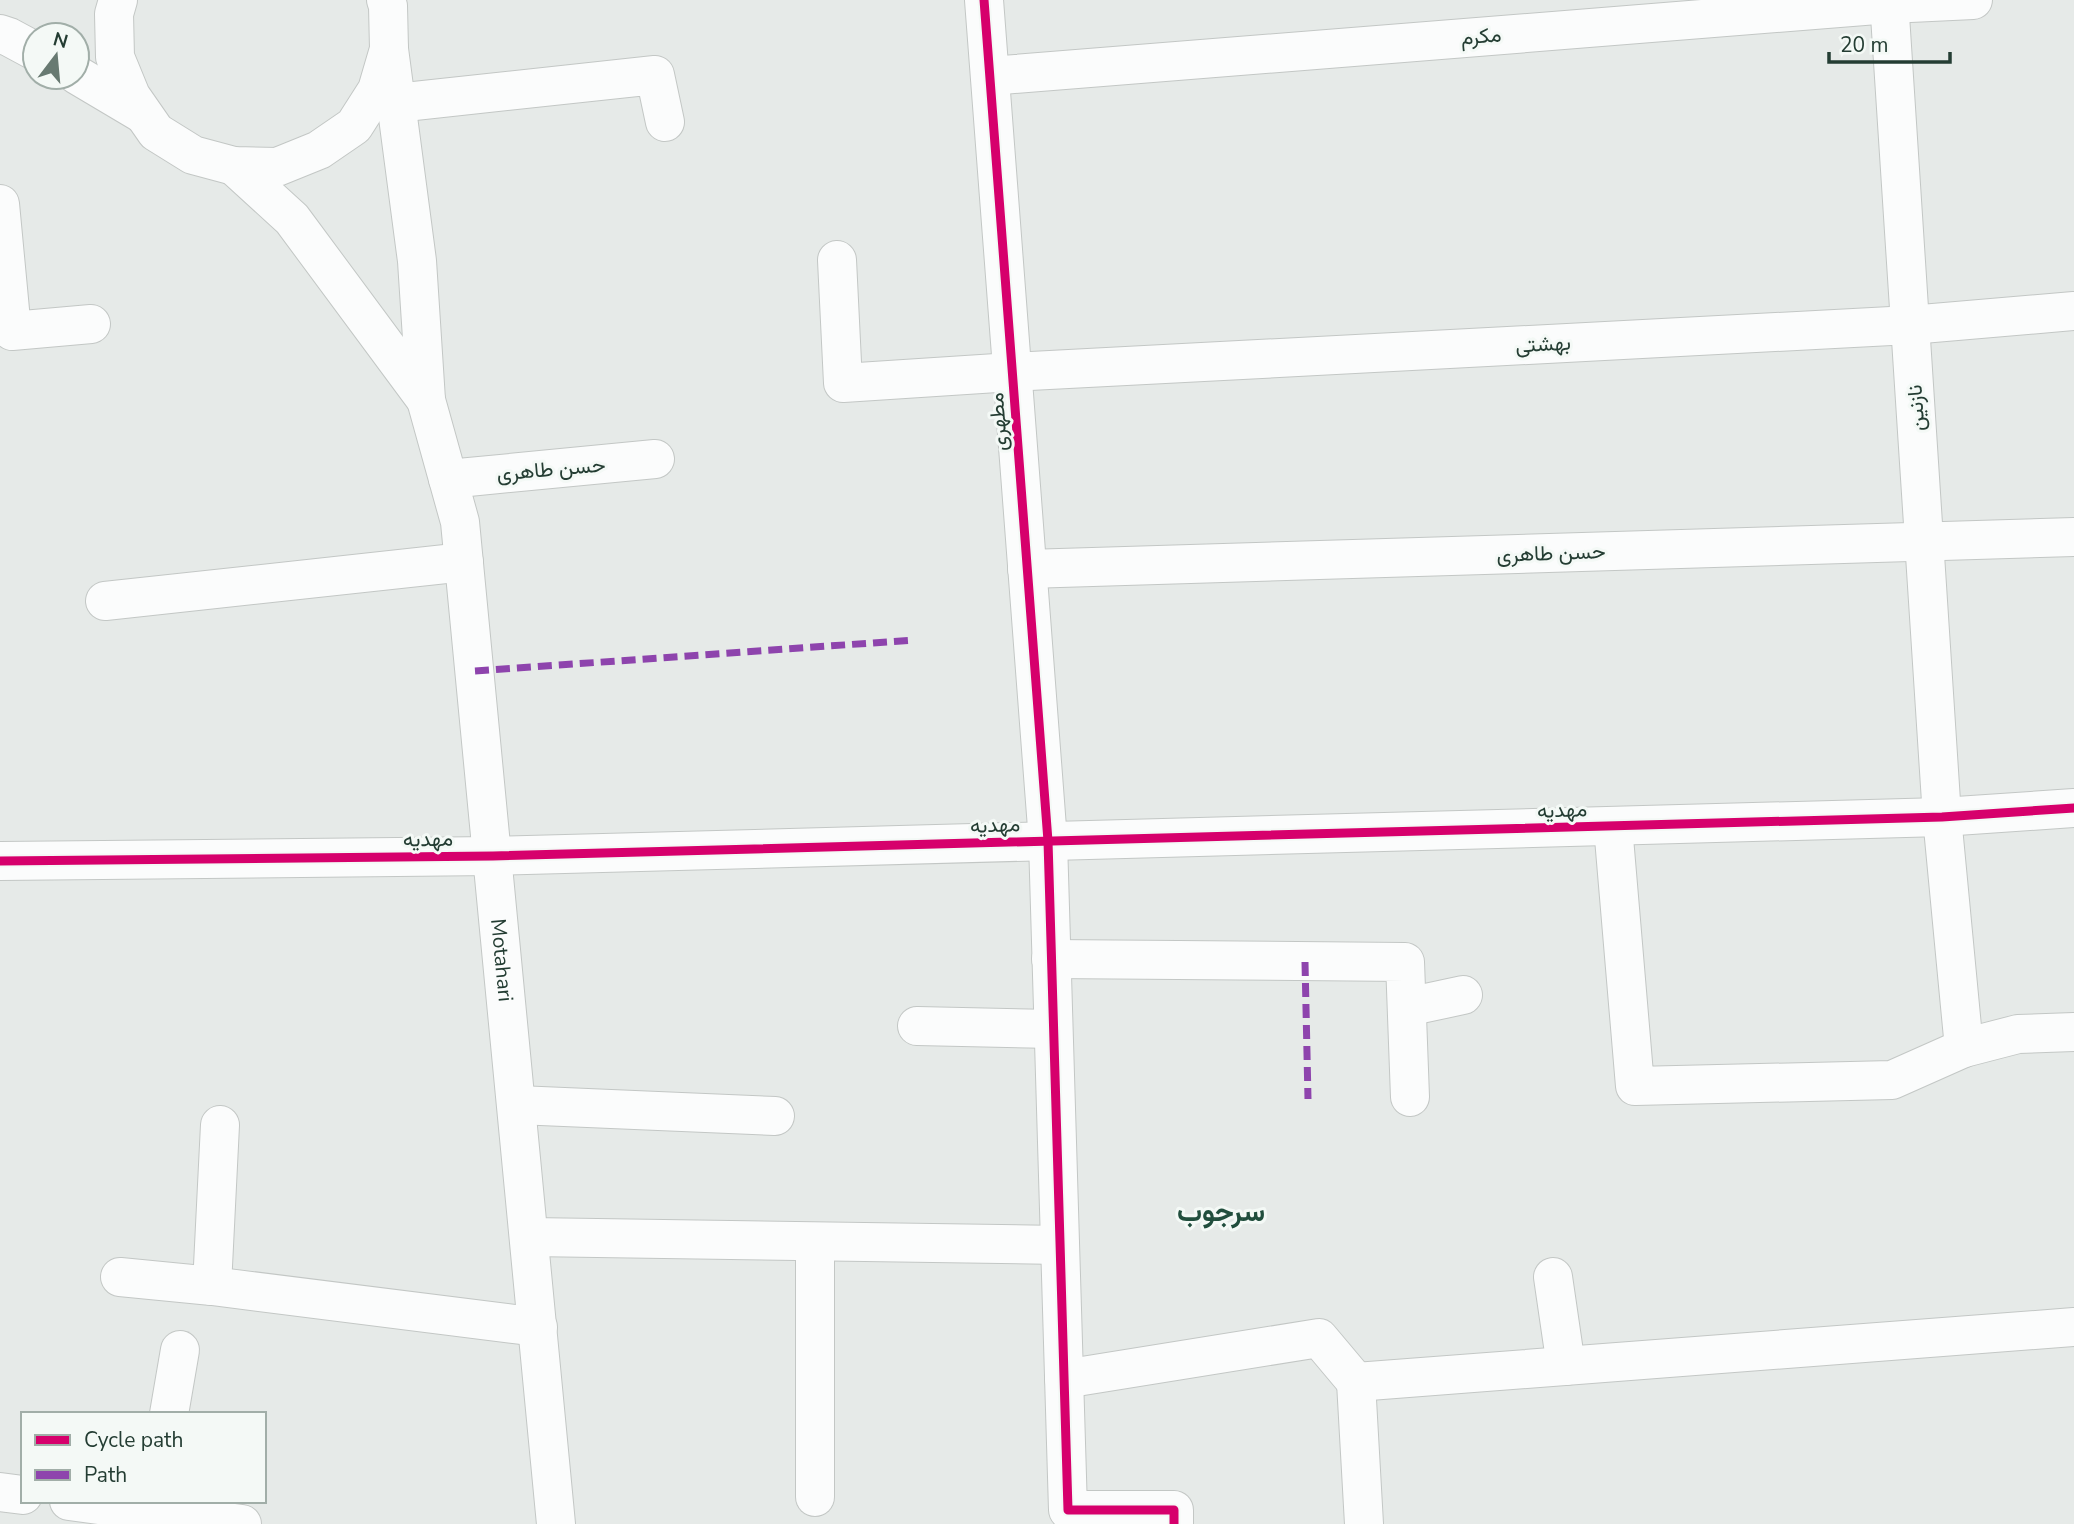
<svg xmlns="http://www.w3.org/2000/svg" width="2074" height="1524" font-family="'Nunito Sans',Vazirmatn,sans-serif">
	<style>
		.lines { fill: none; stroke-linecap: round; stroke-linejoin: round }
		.minor-casing { stroke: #c3c7c5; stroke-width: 40 }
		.tertiary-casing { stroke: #c3c7c5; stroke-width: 40 }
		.minor { stroke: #fbfcfc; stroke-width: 38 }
		.tertiary { stroke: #fbfcfc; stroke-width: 38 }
		.quiet { stroke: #8e44ad; stroke-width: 7; stroke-dasharray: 14 7; stroke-linecap: butt }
		.cycleway-casing { stroke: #f4f9f6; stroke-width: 13 }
		.cycleway { stroke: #d6006c; stroke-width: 9 }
		.labels { text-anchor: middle; stroke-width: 6; stroke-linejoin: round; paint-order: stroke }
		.street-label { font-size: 21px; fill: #243d33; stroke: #f4f9f6 }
		.district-label { font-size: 28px; font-weight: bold; fill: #214e3d; stroke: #f4f9f6 }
	</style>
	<rect width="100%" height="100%" fill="#e6eae8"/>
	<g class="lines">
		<g class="minor-casing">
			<g id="minor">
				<polyline points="984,0 1048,841 1068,1510 1174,1510 1174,1524"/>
				<polyline points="1889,0 1942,817 1964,1048"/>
				<polyline points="990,76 1889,4 1973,0"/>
				<polyline points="396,103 655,75 665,122"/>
				<polyline points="0,204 12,331 91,324"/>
				<polyline points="837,260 843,383 1012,372 1910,325 2074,311"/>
				<polyline points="448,479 655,459"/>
				<polyline points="1027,569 2074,537"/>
				<polyline points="105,601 464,562"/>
				<polyline points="1613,826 1635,1086 1892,1080 1964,1048 2018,1034 2074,1032"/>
				<polyline points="0,861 493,856 1942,817 2074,808"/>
				<polyline points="1051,959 1405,962 1410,1097"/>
				<polyline points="1407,1007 1463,995"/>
				<polyline points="917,1026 1053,1029"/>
				<polyline points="517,1105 775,1116"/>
				<polyline points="530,1237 1060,1245"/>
				<polyline points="120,1277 212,1286 538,1327"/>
				<polyline points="1553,1277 1566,1366"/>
				<polyline points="212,1286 220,1125"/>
				<polyline points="1064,1379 1319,1338 1356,1382 2074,1327"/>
				<polyline points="1356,1382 1364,1524"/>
				<polyline points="169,1414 180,1350"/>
				<polyline points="0,1492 23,1495"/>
				<polyline points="815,1497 815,1242"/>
				<polyline points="69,1501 242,1524"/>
			</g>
		</g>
		<g class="tertiary-casing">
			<g id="tertiary">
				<polyline points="118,0 114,14 115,57 131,96 156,132 193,155 234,166 277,167 319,150 354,126 377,90 389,49 388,6 386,0"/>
				<polyline points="0,34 9,37 35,51"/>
				<path id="s1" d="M389,49L417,261L426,400L460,522L556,1524"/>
				<polyline points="77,75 141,113"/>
				<polyline points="234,166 292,219 426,400"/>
			</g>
		</g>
		<use href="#minor" class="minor"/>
		<use href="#tertiary" class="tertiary"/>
		<g class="quiet">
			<polyline points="475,671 914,640"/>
			<polyline points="1305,962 1308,1099"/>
		</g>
		<g class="cycleway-casing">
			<g id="cycleway">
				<polyline points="984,0 1048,841 1068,1510 1174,1510 1174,1524"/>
				<polyline points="0,861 493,856 1942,817 2074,808"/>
			</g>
		</g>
		<use href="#cycleway" class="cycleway"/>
	</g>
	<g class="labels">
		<g class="street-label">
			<text transform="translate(1481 36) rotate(-5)" y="7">مکرم</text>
			<text transform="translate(1543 344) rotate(-3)" y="7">بهشتی</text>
			<text transform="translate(1916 408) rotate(-94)" y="7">نازنین</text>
			<text transform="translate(998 422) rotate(-94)" y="7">مطهری</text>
			<text transform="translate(551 469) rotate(-5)" y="7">حسن طاهری</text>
			<text transform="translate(1551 553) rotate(-2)" y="7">حسن طاهری</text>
			<text transform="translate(1562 810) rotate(-2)" y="7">مهدیه</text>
			<text transform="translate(995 825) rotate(-2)" y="7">مهدیه</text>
			<text transform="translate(428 839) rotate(-1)" y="7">مهدیه</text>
			<text dy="7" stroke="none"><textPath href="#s1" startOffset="920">Motahari</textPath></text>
		</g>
		<g class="district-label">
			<text x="1221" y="1221">سرجوب</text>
		</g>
	</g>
	<rect x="21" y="1412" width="245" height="91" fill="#f4f9f6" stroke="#a1aea8" stroke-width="2"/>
	<rect x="35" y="1435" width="35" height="10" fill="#d6006c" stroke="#a1aea8" stroke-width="2"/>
	<text x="84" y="1447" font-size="21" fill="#243d33">Cycle path</text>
	<rect x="35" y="1470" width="35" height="10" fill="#8e44ad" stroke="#a1aea8" stroke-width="2"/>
	<text x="84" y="1482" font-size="21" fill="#243d33">Path</text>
	<g transform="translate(56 56) rotate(16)"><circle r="33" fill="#f4f9f6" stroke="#a1aea8" stroke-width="2"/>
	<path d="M0-5L12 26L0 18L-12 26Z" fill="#687a72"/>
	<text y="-10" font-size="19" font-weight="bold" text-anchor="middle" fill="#243d33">N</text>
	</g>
	<path d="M1829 52v10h121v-10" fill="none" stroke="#243d33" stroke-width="3.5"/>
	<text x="1840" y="52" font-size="21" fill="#243d33" stroke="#f4f9f6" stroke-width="5" paint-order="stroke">20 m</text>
</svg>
